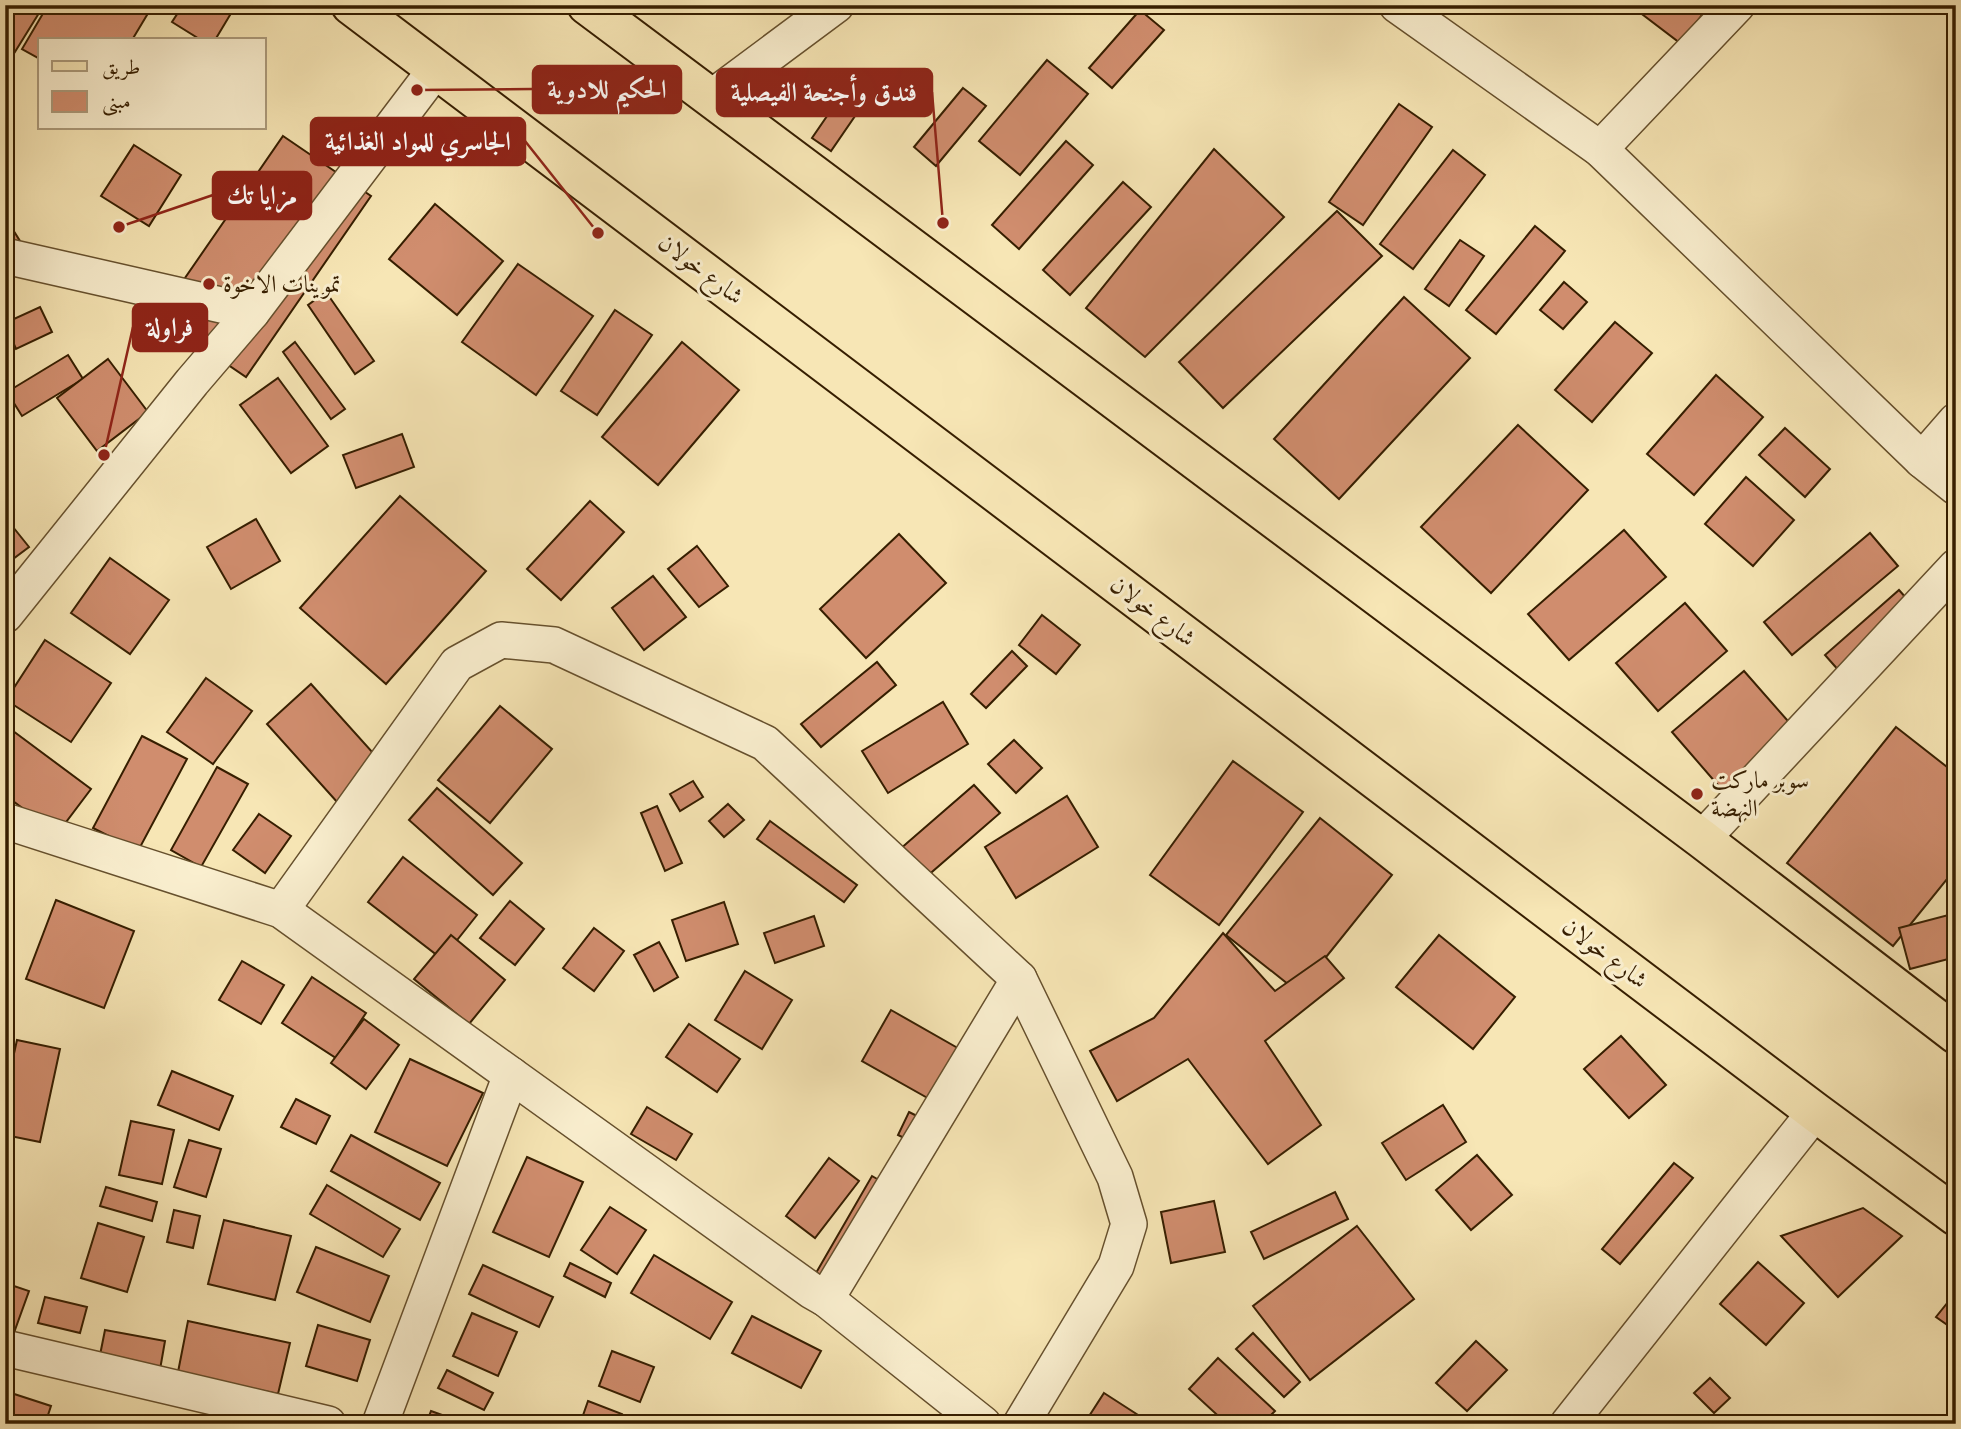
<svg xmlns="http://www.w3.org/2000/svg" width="1961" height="1429" font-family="'EB Garamond',Amiri,serif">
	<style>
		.building { fill: #d08d6e; stroke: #361e00; stroke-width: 2 }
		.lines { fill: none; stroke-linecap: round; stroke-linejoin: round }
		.minor-casing { stroke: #66502d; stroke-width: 38 }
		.primary-casing { stroke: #361e00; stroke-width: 42 }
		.minor { stroke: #faefcf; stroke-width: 35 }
		.primary { stroke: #f7e6b5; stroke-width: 38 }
		.poi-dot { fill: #8f2418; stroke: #faefcf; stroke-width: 2.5 }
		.labels { text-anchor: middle; stroke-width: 6; stroke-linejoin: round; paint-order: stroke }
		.street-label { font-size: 24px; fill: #361e00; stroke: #faefcf }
		.poi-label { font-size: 24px; fill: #361e00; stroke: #faefcf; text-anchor: start }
		.leader { fill: none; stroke: #8f2418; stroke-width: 2.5 }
		.callout-dot { fill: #8f2418; stroke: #faefcf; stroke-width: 2.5 }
		.callout { fill: #8f2418; stroke: #8f2418; stroke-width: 2.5 }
		.callout-label { font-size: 26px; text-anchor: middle; font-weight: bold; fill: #fff }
	</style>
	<rect width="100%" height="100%" fill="#f7e6b5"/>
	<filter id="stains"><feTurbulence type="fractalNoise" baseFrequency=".00286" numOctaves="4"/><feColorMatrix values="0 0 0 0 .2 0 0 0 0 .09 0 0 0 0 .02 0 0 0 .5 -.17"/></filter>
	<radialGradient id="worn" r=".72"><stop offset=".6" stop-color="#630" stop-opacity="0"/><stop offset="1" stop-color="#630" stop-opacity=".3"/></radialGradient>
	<g class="building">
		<polygon points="5,5 44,5 5,68"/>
		<polygon points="48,5 153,5 132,40 40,40 40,59 22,49"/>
		<polygon points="183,5 236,5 215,40 201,40 172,22"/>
		<polygon points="1630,5 1708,5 1709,6 1680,43"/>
		<polygon points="1140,10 1164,30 1112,88 1089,68"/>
		<polygon points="1047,60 1088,94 1020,175 979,141"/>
		<polygon points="858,71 877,84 831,151 812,138"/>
		<polygon points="963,88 986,106 936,166 914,147"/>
		<polygon points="1399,104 1432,127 1363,225 1329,202"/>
		<polygon points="283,136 371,196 246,377 158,317"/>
		<polygon points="1066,141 1093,165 1019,249 992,225"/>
		<polygon points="134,145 181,175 149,226 101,196"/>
		<polygon points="1214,149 1284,217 1145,357 1086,308"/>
		<polygon points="1453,150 1485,175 1413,269 1380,244"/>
		<polygon points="1123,182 1151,207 1070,295 1043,270"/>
		<polygon points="435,204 503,261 457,315 389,259"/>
		<polygon points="1337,211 1382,256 1223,408 1179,362"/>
		<polygon points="5,217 20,241 5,250"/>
		<polygon points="1535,226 1565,251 1496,334 1466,310"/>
		<polygon points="1460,240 1484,256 1449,306 1425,289"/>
		<polygon points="518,264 593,316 536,395 462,342"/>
		<polygon points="1564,282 1587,302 1563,329 1540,310"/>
		<polygon points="326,292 374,361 355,374 308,305"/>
		<polygon points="1404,297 1470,358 1339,499 1274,439"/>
		<polygon points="40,307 52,332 16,349 5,323"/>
		<polygon points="615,310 652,335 597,415 561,391"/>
		<polygon points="1615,322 1652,353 1592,422 1555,390"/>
		<polygon points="295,342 345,409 331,419 283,352"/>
		<polygon points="682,342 739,390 658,485 602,437"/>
		<polygon points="68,355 83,379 22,416 7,392"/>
		<polygon points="108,359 148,412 97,451 57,398"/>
		<polygon points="1716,375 1763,417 1694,495 1647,454"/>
		<polygon points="278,378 328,446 291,473 240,405"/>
		<polygon points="1518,425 1588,490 1491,593 1421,527"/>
		<polygon points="1785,428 1830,469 1805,497 1759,455"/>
		<polygon points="402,434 414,467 356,488 343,455"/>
		<polygon points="1746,477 1794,520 1753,566 1705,524"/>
		<polygon points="400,496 486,571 386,684 300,608"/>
		<polygon points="590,501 624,532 561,600 527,569"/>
		<polygon points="5,517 29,547 5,565"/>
		<polygon points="256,519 280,561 231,589 207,547"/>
		<polygon points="1624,530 1666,577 1569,660 1528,614"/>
		<polygon points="1870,533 1898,566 1792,655 1764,622"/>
		<polygon points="899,534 946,583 866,658 820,609"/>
		<polygon points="697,546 728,586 699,607 668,569"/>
		<polygon points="110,558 169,600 130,654 71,613"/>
		<polygon points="653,576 686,617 644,650 612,608"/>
		<polygon points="1899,590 1922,616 1848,681 1825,655"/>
		<polygon points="1685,603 1727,651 1658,711 1616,663"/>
		<polygon points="1042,615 1080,645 1056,674 1019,645"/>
		<polygon points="45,640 111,683 71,742 6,700"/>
		<polygon points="1012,651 1027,666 986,708 971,694"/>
		<polygon points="877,662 896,685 821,747 801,724"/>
		<polygon points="1744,671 1795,729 1723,791 1672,732"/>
		<polygon points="206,678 252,711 213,764 167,732"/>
		<polygon points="311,684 391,773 347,813 267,724"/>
		<polygon points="943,702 968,744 888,793 862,751"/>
		<polygon points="500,706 552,749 490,823 438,780"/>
		<polygon points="5,725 91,789 57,834 5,795"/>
		<polygon points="1896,727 1956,774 1956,868 1893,946 1787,863"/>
		<polygon points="142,736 187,759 138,851 93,828"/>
		<polygon points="1014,740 1042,768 1016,793 988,764"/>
		<polygon points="1233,761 1303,812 1219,925 1150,875"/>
		<polygon points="217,767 248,784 201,867 171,850"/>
		<polygon points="693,781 703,797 680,811 670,794"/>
		<polygon points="974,785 1000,813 918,884 892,856"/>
		<polygon points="437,788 522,863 493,895 409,820"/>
		<polygon points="1067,796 1098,847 1016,898 985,847"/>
		<polygon points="728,804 744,820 724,837 709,821"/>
		<polygon points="657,806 682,863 665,871 641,813"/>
		<polygon points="259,814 291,836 265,873 233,850"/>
		<polygon points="1320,818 1392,875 1298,992 1226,935"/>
		<polygon points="770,821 857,885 844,902 757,839"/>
		<polygon points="403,857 477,915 442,959 368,902"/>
		<polygon points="56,900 134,931 104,1008 26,979"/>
		<polygon points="510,901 544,929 515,965 480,938"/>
		<polygon points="724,902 738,944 686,961 672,920"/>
		<polygon points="1956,913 1956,957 1910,969 1899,928"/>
		<polygon points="814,916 824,946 775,963 764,933"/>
		<polygon points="594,928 624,951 594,991 563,968"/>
		<polygon points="1223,933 1275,991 1325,956 1344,978 1265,1041 1321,1125 1268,1164 1188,1059 1117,1101 1090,1051 1154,1018"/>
		<polygon points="451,935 505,980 469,1024 414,979"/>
		<polygon points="1439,935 1515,997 1473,1049 1396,987"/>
		<polygon points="659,942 678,977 654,991 634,955"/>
		<polygon points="242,961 284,985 261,1024 219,1000"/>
		<polygon points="745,971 792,1000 762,1049 715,1020"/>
		<polygon points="312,977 366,1013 336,1058 282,1023"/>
		<polygon points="891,1010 970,1055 940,1105 862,1061"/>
		<polygon points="364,1019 399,1045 366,1089 331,1063"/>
		<polygon points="689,1024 740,1059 717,1092 666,1057"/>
		<polygon points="1621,1036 1666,1085 1629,1118 1584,1069"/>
		<polygon points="17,1040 60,1049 40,1142 5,1135 5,1094"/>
		<polygon points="410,1059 483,1093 447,1166 375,1132"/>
		<polygon points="172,1071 233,1096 219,1130 158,1105"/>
		<polygon points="296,1099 330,1116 316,1144 281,1127"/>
		<polygon points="1443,1105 1466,1142 1406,1180 1382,1143"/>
		<polygon points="647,1107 692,1134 676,1160 631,1134"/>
		<polygon points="909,1112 931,1123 920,1146 898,1135"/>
		<polygon points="131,1121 174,1130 162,1184 119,1175"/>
		<polygon points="351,1135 440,1183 420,1220 331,1171"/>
		<polygon points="189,1140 221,1149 206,1197 174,1187"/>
		<polygon points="1477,1155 1512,1195 1471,1230 1436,1190"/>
		<polygon points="527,1157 583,1182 549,1257 493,1232"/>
		<polygon points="829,1158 859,1181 815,1238 786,1216"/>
		<polygon points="1674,1163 1693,1178 1620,1264 1602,1249"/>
		<polygon points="872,1176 896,1190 840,1287 816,1273"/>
		<polygon points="327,1185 400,1229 383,1257 310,1214"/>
		<polygon points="106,1187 157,1202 152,1221 100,1206"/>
		<polygon points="1335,1192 1348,1219 1264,1259 1251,1232"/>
		<polygon points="1214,1201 1225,1252 1171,1263 1161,1212"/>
		<polygon points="610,1207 646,1230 617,1274 581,1250"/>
		<polygon points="1863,1208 1902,1236 1838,1297 1781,1236"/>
		<polygon points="174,1210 200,1216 193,1248 167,1242"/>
		<polygon points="224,1220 291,1236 275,1300 208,1284"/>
		<polygon points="98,1223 144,1237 127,1292 81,1278"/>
		<polygon points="1357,1226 1414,1299 1310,1380 1253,1306"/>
		<polygon points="316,1247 389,1276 370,1322 297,1292"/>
		<polygon points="654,1255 732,1302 710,1339 631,1293"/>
		<polygon points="1758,1262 1804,1303 1766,1345 1720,1304"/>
		<polygon points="570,1263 611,1283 605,1297 564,1276"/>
		<polygon points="483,1265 553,1297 539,1327 469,1294"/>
		<polygon points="5,1283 29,1291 11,1341 5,1339"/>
		<polygon points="1956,1292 1956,1331 1936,1317"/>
		<polygon points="45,1297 87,1307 80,1333 38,1323"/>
		<polygon points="472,1313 517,1332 498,1376 453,1356"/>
		<polygon points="752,1316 821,1351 801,1388 732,1353"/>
		<polygon points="188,1321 290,1343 278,1394 178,1372"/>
		<polygon points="318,1325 370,1340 357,1381 306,1366"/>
		<polygon points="105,1330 165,1341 158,1381 97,1370"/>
		<polygon points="1253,1333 1300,1382 1284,1397 1236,1349"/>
		<polygon points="1476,1341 1507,1370 1467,1411 1436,1383"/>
		<polygon points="612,1351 654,1367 640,1402 599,1386"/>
		<polygon points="1218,1358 1275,1411 1262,1424 1227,1424 1189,1389"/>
		<polygon points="447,1370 493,1393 484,1410 438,1388"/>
		<polygon points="1710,1378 1730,1398 1714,1413 1694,1393"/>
		<polygon points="5,1391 51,1406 45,1424 5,1424"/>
		<polygon points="1104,1393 1152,1424 1084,1424"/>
		<polygon points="588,1401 622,1414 619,1424 580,1424"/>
		<polygon points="431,1411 467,1424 426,1424"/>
	</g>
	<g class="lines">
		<g class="minor-casing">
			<g id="minor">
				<polyline points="1397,5 1600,149 1922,460 1956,487"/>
				<polyline points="711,98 836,5"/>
				<polyline points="1600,149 1737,5"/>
				<polyline points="5,256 252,312"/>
				<polyline points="1922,460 1956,421"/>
				<polyline points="5,615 192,382 252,312 436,69"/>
				<polyline points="5,821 281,910 812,1291 826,1299 983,1424"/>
				<polyline points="1702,839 1956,567"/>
				<polyline points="281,910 457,664 501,640 554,645 765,743 1019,979 1115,1177 1129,1224 1116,1266 1021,1424"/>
				<polyline points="826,1299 1019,979"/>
				<polyline points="5,1348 328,1424"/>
				<polyline points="380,1424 511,1075"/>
				<polyline points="1568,1424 1815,1112"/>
			</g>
		</g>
		<g class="primary-casing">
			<g id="primary">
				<polyline points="351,5 1815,1112 1956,1216"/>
				<polyline points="587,5 1702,839 1956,1034"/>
			</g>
		</g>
		<use href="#minor" class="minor"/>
		<use href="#primary" class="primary"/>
	</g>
	<g class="poi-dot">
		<circle cx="209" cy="284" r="7"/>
		<circle cx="1697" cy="794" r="7"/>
	</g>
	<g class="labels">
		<g class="street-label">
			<text transform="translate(701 269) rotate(37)" y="8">شارع خولان</text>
			<text transform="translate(1153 611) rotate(37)" y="8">شارع خولان</text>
			<text transform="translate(1605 953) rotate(37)" y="8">شارع خولان</text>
		</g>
		<g class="poi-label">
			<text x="223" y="292">تموينات الاخوة</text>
			<text x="1711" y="788">سوبر ماركت<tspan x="1711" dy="28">النهضة</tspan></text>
		</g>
	</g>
	<path class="leader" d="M417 90L533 89M943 223L932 92M598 233L525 141M119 227L213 195M104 455L133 327"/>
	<g class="callout-dot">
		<circle cx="417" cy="90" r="7"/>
		<circle cx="943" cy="223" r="7"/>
		<circle cx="598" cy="233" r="7"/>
		<circle cx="119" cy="227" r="7"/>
		<circle cx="104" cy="455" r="7"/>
	</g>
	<g class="callout">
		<rect x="533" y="66" width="148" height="47" rx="7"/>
		<rect x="717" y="69" width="215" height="47" rx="7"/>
		<rect x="311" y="118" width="214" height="47" rx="7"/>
		<rect x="213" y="172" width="98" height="47" rx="7"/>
		<rect x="133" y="304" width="74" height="47" rx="7"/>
	</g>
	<g class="callout-label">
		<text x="607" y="98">الحكيم للادوية</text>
		<text x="824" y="101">فندق وأجنحة الفيصلية</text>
		<text x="418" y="150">الجاسري للمواد الغذائية</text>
		<text x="262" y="204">مزايا تك</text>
		<text x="170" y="336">فراولة</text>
	</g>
	<rect width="1961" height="1429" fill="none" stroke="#f7e6b5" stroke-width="28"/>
	<rect x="7" y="7" width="1947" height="1415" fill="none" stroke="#361e00" stroke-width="3.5"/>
	<rect x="14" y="14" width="1933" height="1401" fill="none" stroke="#361e00" stroke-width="2"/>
	<rect x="38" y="38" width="228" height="91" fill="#faefcf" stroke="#ac9b7c" stroke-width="2"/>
	<rect x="52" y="61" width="35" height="10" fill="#f7e6b5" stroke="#ac9b7c" stroke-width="2"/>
	<text x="102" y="74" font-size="21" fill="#361e00">طريق</text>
	<rect x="52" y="91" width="35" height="21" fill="#d08d6e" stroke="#ac9b7c" stroke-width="2"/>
	<text x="102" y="108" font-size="21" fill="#361e00">مبنى</text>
	<rect width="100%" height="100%" filter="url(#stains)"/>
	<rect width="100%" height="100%" fill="url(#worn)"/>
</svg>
